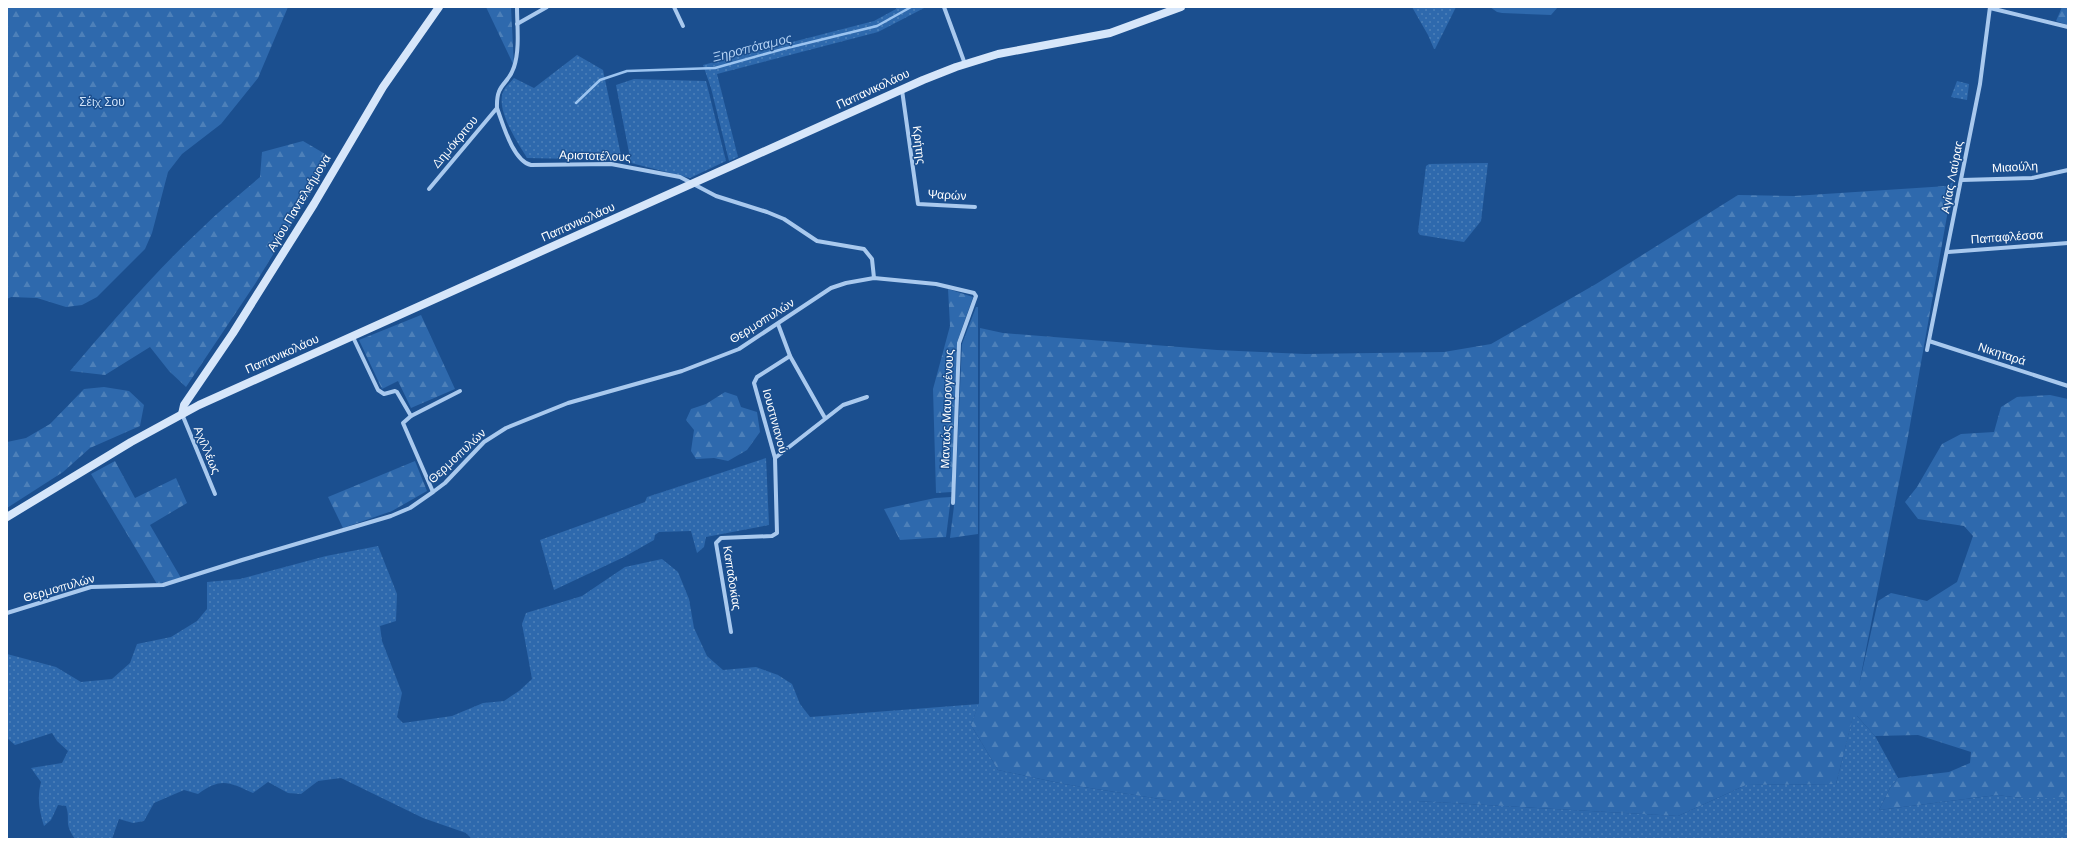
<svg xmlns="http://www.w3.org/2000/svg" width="2075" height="846" font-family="Montserrat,sans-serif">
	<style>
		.grass { fill: url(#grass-dots) }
		.forest { fill: url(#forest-firs) }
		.park { fill: #2e69ad }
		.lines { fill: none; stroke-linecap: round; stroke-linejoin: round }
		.stream { stroke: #9cc4f0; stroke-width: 2.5 }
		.street { stroke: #a9c9ee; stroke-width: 4 }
		.secondary { stroke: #d6e6fa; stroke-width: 8 }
		.labels { text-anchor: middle; stroke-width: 3; stroke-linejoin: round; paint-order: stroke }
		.street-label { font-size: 12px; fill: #fff; stroke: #1b4f8f }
		.park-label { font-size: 12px; fill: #cfe3fa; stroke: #1b4f8f }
		.water-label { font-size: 13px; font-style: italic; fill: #b5d3f5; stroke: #1b4f8f }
	</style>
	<defs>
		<pattern id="grass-dots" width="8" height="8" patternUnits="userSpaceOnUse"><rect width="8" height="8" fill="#2e69ad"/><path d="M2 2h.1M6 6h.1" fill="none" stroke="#4d80b9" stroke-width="1.8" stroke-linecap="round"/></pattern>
		<pattern id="forest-firs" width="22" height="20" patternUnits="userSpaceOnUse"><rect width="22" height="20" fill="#2e69ad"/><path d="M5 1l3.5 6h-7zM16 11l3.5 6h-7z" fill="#4d80b9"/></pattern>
	</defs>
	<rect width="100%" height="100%" fill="#1b4f8f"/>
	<g class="grass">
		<polygon points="896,7 926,7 878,32 717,74 738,157 729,161 711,88 703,65 874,21 896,9"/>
		<polygon points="1412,7 1456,7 1435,49 1434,49 1428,35"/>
		<path d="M577,55L603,70L622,160L527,158C518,143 494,108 504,90C506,86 511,82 514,78L534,88Z"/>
		<polygon points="634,79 706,81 726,161 690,178 631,163 616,85"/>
		<polygon points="1957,81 1969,84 1967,100 1951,97"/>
		<polygon points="1488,163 1481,221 1464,242 1420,235 1418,232 1426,166 1429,164"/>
		<polygon points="766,458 769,525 706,537 704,547 697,553 691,531 659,532 655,535 654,540 624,557 554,590 540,540 645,502 647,497"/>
		<path d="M378,546L397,594L396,621L380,626L382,641L402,693L397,717L403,723L452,716L483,703L504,701L519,691L532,679L522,624L526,613L582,596L625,567L662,559L678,572L689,599L694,628L707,656L723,670L756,667L778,675L792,684L800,704L810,717L979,704L971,725L998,770L1064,784L1173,801H1416L1678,816L1746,785L1836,784L1853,716H1857L1875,736L1898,778L1890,788L1879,810L1997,795L2021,798H2068V839H472L466,833L423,818L341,778L318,781L301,794L288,793L268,782L253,793C229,782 221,777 198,794L184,790L154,803L144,821L133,823L119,819L112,839H75C63,822 71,821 66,806L58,805L51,820L44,826C39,809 37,798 41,782L31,768L62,763L68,751L57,741L52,733L15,745L7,738V654L56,667L81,682L112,679L130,663L137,644L171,637L197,621L207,609V582L240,579L326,556Z"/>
	</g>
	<g class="forest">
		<polygon points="7,7 288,7 258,78 221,124 182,154 168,172 152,233 145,249 97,297 82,305 66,307 37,298 11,297 7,299"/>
		<polygon points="486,7 511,7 514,66"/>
		<polygon points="2062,7 2068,7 2068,25 2056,21"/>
		<path d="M303,141L332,158L255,284L186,387L169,371L150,347L105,375L70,371C111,323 154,273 200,230C219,211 240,194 260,177L262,152Z"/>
		<polygon points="1953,182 1907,442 1859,685 1878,601 1891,593 1927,601 1957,582 1973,536 1964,526 1918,519 1905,502 1917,487 1942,444 1961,434 1994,432 2001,407 2017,397 2050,395 2068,399 2068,798 2021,798 1997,795 1879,810 1890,788 1898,778 1949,772 1970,763 1971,752 1918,735 1875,736 1857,716 1853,717 1836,784 1746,785 1678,816 1416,801 1173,801 1064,784 998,770 971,725 979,703 980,328 1003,333 1217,350 1305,354 1444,352 1491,344 1596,284 1738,195 1794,196 1947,186"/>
		<polygon points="948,289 973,297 957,342 952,492 936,493 933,389 950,326"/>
		<polygon points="976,307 978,307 978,534 950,538 955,498 962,344"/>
		<polygon points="421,315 455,389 411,408 398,381 382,389 359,340"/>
		<polygon points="104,387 129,391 144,405 140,426 90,448 63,472 7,508 7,442 26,438 50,424 84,389"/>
		<polygon points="725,392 737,396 741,407 757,412 760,432 747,450 728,461 714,458 696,459 691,451 694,430 686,420 691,409 706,404"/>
		<polygon points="115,461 135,498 176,478 187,503 150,525 181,578 157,584 91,474"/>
		<polygon points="415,461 427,491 392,511 343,528 328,497"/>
		<polygon points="951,497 946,537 900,540 884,509 935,498"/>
	</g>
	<polygon class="park" points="1490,7 1558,7 1551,15 1502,13 1497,12"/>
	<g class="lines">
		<polyline class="stream" points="576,103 600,80 627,71 715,68 783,49 877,26 911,7"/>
		<g class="street">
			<path d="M517,7C517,25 520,49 514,67C508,86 496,82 497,108C503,124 513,161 531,165L611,164L680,177L716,196L767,212L784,219L817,241L864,249L872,259L874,278"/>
			<polyline points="674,7 683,26"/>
			<polyline points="944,7 965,64"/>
			<polyline points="1990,8 2068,27"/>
			<polyline points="517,24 547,7"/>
			<polyline points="902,90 918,204 975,207"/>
			<polyline points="1962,180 2032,178 2068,170"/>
			<polyline points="429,189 497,108"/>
			<polyline points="1948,252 2068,243"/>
			<polyline points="778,324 790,356 825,418"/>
			<polyline points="352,335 378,390 384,394 395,391 397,392 411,416"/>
			<polyline points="1929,341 2068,386"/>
			<polyline points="1927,350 1980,84 1990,7"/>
			<polyline points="182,414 215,494"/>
			<polyline points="775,458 843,405 867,397"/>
			<polyline points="433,492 403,423 411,416 460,391"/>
			<polyline points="7,613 91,587 163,585 242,560 391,516 410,508 433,492 445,483 484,442 506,428 568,403 682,371 739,349 831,288 846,283 874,278 936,284 974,293 976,296 959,343 953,503"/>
			<polyline points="731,632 716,543 721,538 772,536 777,533 775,458 754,383 757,377 790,356"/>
		</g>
		<g class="secondary">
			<polyline points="182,414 184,405 233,333 314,204 383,87 439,7"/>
			<polyline points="7,517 131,442 199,405 923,80 956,67 998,54 1110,33 1181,7"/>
		</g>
	</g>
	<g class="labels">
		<g class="street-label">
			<text transform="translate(873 89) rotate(-25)" y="4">Παπανικολάου</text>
			<text transform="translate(455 142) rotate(-50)" y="4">Δημόκριτου</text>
			<text transform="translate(919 145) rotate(83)" y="4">Κρήτης</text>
			<text transform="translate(595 156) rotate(2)" y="4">Αριστοτέλους</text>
			<text transform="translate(2015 167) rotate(-3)" y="4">Μιαούλη</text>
			<text transform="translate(1952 177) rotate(-79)" y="4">Αγίας Λαύρας</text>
			<text transform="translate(947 195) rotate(3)" y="4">Ψαρών</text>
			<text transform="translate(299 203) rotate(-59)" y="4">Αγίου Παντελεήμονα</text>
			<text transform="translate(578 222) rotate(-24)" y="4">Παπανικολάου</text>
			<text transform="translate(2007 237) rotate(-4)" y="4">Παπαφλέσσα</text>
			<text transform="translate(762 321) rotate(-32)" y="4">Θερμοπυλών</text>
			<text transform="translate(282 354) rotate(-24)" y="4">Παπανικολάου</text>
			<text transform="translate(2002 354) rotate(18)" y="4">Νικηταρά</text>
			<text transform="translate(947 409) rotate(-88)" y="4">Μαντώς Μαυρογένους</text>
			<text transform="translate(775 421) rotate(75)" y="4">Ιουστινιανού</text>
			<text transform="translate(207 450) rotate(67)" y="4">Αχιλλέως</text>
			<text transform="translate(457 456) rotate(-43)" y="4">Θερμοπυλών</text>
			<text transform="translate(732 578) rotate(81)" y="4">Καπαδοκίας</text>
			<text transform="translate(59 588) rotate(-16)" y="4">Θερμοπυλών</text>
		</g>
		<g class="park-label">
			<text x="102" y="106">Σέιχ Σου</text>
		</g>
		<g class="water-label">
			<text transform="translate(752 47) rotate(-14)" y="5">Ξηροπόταμος</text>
		</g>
	</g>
	<rect width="2075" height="846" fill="none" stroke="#ffffff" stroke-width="16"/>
</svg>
